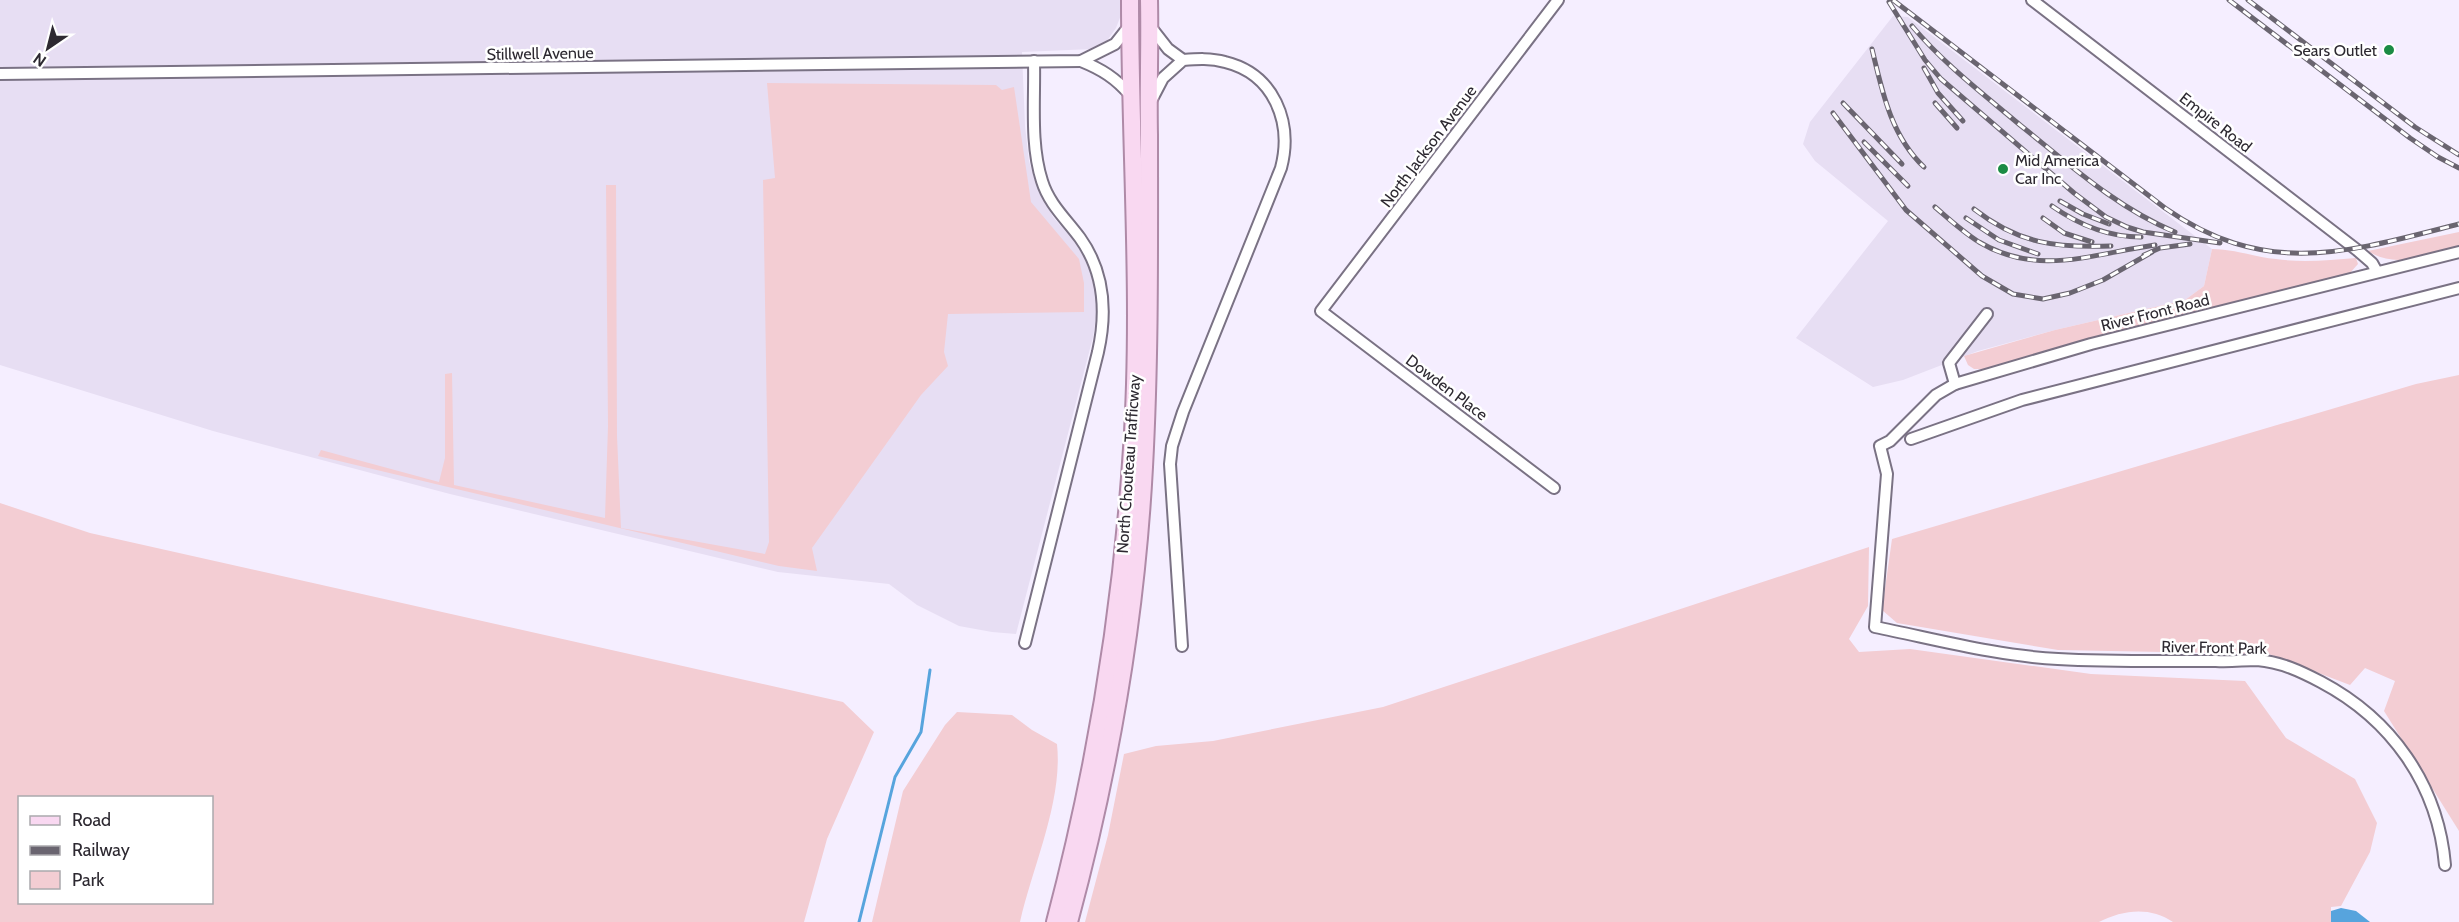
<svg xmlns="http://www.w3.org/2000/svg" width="2459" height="922" font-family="Cabin,sans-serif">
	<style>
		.built { fill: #e7def3 }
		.green { fill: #f3cdd3; fill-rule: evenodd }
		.water { fill: #57a4dd }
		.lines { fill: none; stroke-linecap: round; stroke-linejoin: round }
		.stream { stroke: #57a4dd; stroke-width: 3 }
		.minor-casing { stroke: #7a7284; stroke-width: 14 }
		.primary-casing { stroke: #af8aa7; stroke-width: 20 }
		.minor { stroke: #fff; stroke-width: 10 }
		.primary { stroke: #f9d8f1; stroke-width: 16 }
		.rail-casing { stroke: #6a6570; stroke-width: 5 }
		.rail { stroke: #fff; stroke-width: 3; stroke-dasharray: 9; stroke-linecap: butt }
		.poi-dot { fill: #1b8b44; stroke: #fff; stroke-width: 2 }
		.labels { text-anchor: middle; stroke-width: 5; stroke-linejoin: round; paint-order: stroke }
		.poi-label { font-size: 16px; fill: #2d2931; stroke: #fff; text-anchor: end }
		.street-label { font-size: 16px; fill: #2d2931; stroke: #fff }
	</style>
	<rect width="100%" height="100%" fill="#f5eeff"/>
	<g class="built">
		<polygon points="0,0 1121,0 1121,15 1116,28 1106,42 1092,49 1022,52 1025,126 1029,161 1036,184 1053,217 1074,241 1084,257 1094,280 1098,304 1093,337 1016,634 992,632 959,626 917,605 889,584 778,572 450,494 213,431 0,365"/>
		<polygon points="1893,16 1908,17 2212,249 2204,286 2185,300 2055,330 1978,351 1903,380 1873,387 1796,338 1888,221 1815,161 1803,144 1810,122"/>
	</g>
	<g class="green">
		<polygon points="767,83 996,85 1002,90 1014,87 1031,202 1079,259 1084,283 1084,312 948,314 944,352 948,366 921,395 812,548 817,571 779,566 318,456 321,450 439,482 445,458 445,374 452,373 454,485 605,518 608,426 606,185 616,185 617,436 621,528 765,554 769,542 763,180 775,178"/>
		<path d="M2459,232V246C2429,254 2397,270 2368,251Z"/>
		<path d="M2212,249C2234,249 2254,257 2276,259C2303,263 2330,260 2356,258L2358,264L2349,274L2044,351L1985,369H1974L1968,365L1964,356L2055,330L2185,300L2204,286Z"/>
		<polygon points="2459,375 2459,831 2384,711 2395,681 2365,668 2350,685 2269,654 2058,650 1897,623 1882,610 1892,539 2416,384"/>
		<path d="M0,503L90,533L843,702L874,732L827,839L804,922H0ZM20,798H212V902H20Z"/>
		<path d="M1869,547L1868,606L1849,639L1859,652L1910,649L2091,674L2245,681L2286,738L2355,779L2377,823L2370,852L2341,906L2331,907V922H2173C2150,906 2122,910 2099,922H1085L1108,835L1124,754L1156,746L1213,741L1383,707Z"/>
		<path d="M957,712L1012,715L1032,730L1057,744C1063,801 1033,865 1020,922H872L903,791L945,725Z"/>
	</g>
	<polygon class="water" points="2341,908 2356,911 2370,922 2331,922 2331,911"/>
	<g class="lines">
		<polyline class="stream" points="859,922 895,777 921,732 930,670"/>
		<g class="minor-casing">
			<g id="minor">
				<polyline points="2032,0 2357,250 2372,263 2377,272"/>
				<polyline points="1150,26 1168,49 1183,60"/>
				<path d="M1081,61C1101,69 1116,78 1131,96"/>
				<polyline points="0,74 1081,61 1115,44 1130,25"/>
				<path d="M1151,101L1163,78L1183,60C1197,59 1211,58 1225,62C1274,74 1293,122 1281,168L1183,412L1172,446L1170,464L1182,646"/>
				<polyline points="1955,384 1949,363 1987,314"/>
				<polyline points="1911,439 2022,400 2459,288"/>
				<polyline points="1554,488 1321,311 1558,0"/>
				<path d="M1025,643L1098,352C1107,312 1105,273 1080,238C1066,219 1049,204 1042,181C1030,144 1035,100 1034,61"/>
				<path d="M2445,865C2438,784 2391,719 2321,682C2300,671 2281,662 2257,660C2244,660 2230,662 2216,661C2164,661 2110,662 2058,659C1997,656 1935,639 1875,627L1887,474L1880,446L1890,441L1936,395L1955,384L2091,344L2459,252"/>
			</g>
		</g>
		<g class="primary-casing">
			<g id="primary">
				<path d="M1055,922C1096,767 1122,608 1132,448C1142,299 1130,149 1130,0"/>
				<path d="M1069,922C1109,774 1136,620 1144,467C1150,356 1149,246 1149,135C1148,90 1150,45 1149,0"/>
			</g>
		</g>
		<use href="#minor" class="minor"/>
		<use href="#primary" class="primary"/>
		<g class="rail-casing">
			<g id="rail">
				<path d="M1893,0L2165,208C2267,279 2349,252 2459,224"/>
				<polyline points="2229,0 2410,138 2438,157 2459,168"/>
				<polyline points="2248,0 2415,127 2459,155"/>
				<polyline points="1889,2 1925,60 1941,79 2074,193 2106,217 2127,227 2143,232 2220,243"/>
				<path d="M1912,26C1944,64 1982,93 2020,125C2069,164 2117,208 2175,232"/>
				<path d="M1872,49C1882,91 1891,136 1924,167"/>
				<polyline points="1924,68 1938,93 1963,121"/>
				<polyline points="1843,103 1902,164"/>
				<polyline points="1935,103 1957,128"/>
				<polyline points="1833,113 1906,210 1982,276 2013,294 2043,299 2070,293 2103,280 2152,252"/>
				<polyline points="1864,142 1908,186"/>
				<polyline points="2060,201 2083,214 2109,224"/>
				<path d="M2052,206C2079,225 2107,237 2141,237"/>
				<path d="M1935,207C1949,219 1963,232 1979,242C2038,277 2092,254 2155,245"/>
				<path d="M1974,209C2019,244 2056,248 2111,246"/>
				<polyline points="1966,218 1999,240 2038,254"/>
				<polyline points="2043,218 2064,233 2092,242"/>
				<polyline points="2144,255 2160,248 2190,244"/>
			</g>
		</g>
		<use href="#rail" class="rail"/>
	</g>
	<g class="poi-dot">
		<circle cx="2389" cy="50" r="6"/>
		<circle cx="2003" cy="169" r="6"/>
	</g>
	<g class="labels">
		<g class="poi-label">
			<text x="2377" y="56">Sears Outlet</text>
			<text x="2015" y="166" text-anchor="start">Mid America<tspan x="2015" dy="18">Car Inc</tspan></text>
		</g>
		<g class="street-label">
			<text transform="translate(540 53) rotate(-1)" y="6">Stillwell Avenue</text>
			<text transform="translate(2216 122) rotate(38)" y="6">Empire Road</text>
			<text transform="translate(1428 146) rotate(-53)" y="6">North Jackson Avenue</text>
			<text transform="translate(2155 312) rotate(-14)" y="6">River Front Road</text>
			<text transform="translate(1447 387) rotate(37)" y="6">Dowden Place</text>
			<text transform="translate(1128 464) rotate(-86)" y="6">North Chouteau Trafficway</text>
			<text transform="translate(2214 647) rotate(1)" y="6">River Front Park</text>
		</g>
	</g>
	<rect x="18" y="796" width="195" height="108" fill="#ffffff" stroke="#aba9ad" stroke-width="1.5"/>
	<rect x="30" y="816" width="30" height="9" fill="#f9d8f1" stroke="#aba9ad" stroke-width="1.5"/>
	<text x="72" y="826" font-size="18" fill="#2d2931">Road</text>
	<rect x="30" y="846" width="30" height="9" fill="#6a6570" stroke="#aba9ad" stroke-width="1.5"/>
	<text x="72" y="856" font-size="18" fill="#2d2931">Railway</text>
	<rect x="30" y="871" width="30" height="18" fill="#f3cdd3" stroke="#aba9ad" stroke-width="1.5"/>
	<text x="72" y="886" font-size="18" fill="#2d2931">Park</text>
	<g transform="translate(48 48) rotate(215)" stroke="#ffffff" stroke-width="4.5" paint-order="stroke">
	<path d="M0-4.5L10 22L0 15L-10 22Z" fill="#2d2931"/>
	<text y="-9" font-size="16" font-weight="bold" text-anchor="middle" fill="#2d2931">N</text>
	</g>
</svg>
